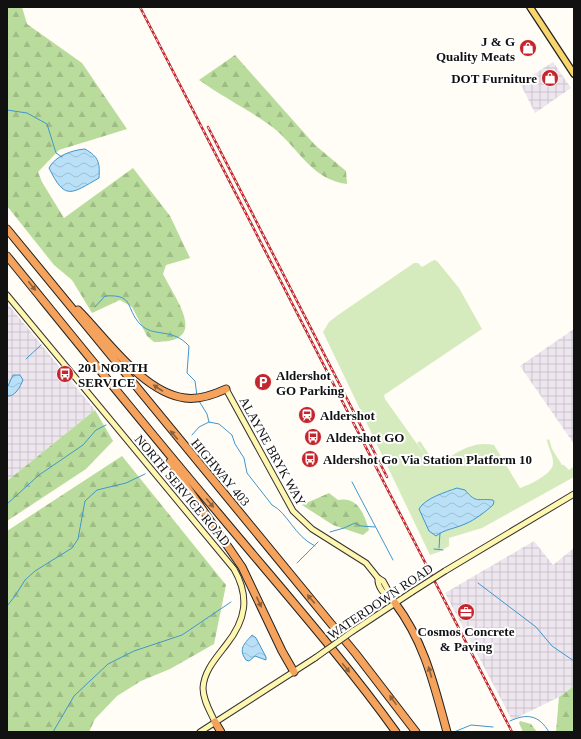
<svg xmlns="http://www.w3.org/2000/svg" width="581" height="739" font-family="'Times New Roman',serif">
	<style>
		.industrial { fill: url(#industrial-grid) }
		.green { fill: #d5ebbd }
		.forest { fill: url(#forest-firs) }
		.water { fill: url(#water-waves); stroke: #3f96cf }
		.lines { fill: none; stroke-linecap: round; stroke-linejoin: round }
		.stream { stroke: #3f96cf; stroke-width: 1 }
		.secondary-casing { stroke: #333; stroke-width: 7 }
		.primary-casing { stroke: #222; stroke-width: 8 }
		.highway-casing { stroke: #222; stroke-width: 9 }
		.secondary { stroke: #fff6b0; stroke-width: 5 }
		.primary { stroke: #f9d66b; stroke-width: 5.5 }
		.highway { stroke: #f5a25d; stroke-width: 7 }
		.rail-casing { stroke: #c4262e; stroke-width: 2.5 }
		.rail { stroke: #fff; stroke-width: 1; stroke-dasharray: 3; stroke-linecap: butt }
		.secondary-bridge-casing { stroke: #333; stroke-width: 7; stroke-linecap: butt }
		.secondary-bridge { stroke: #fff6b0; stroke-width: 5 }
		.oneway { fill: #8e613b }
		.labels { text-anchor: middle; stroke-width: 4; stroke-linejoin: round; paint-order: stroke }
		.poi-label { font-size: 13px; font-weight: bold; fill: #111; stroke: #fff; text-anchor: start }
		.street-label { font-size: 13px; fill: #111; stroke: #fff }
	</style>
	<defs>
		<pattern id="industrial-grid" width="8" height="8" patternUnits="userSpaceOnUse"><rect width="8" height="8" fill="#eee6ef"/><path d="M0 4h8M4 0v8" fill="none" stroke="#cbc4cc"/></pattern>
		<pattern id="forest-firs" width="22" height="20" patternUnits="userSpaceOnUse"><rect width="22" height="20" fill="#b9dc9c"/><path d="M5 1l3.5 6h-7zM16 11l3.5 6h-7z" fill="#9ebc85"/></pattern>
		<pattern id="water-waves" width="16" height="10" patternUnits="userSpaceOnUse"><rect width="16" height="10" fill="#b9e0f7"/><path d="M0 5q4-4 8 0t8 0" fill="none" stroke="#9ebfd3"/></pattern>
	</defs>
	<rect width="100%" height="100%" fill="#fffdf5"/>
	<g class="industrial">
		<polygon points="553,62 571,88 535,113 520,83"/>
		<polygon points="7,303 95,410 7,481"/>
		<polygon points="574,329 574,444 520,366"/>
		<polygon points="534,541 553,565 574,548 574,686 559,697 512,720 445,593"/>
	</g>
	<path class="green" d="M434,260L437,261L459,288L482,329L384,395L385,399L427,458L417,443L420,441L436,465L434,467C454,455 470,440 494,445L520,488C529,485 555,473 553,462C553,455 548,447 547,440L549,439L552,449L562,465H564L569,470L573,467L574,477L482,528L449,538V546L439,552L430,555L323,332L329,322L338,315L414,263H418L422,267Z"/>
	<g class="forest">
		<path d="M7,7H22L27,24L82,63L127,129L59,150L38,172L42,182L64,218L133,168L170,216L190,258L166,265L163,274C177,302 210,343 154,342L147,336L132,307L120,300L92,313L72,280L54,265L7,206Z"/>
		<path d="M235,55L315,145L346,171L347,184C313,180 299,150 276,130C252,111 224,98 199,80Z"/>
		<polygon points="95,410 113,441 86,469 7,521 7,481"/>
		<polygon points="122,456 226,585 214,644 170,669 141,681 117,696 95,719 89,732 7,732 7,531"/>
		<path d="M329,493L338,500C358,496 364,514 369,530L363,535L333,525L302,505Z"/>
		<polygon points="574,686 574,732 556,732 559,697"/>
		<polygon points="520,721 531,724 537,732 523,732 519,723"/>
	</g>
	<g class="water">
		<path d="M85,149C99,157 100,163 99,178C71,194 65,201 49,168C55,156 72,150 85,149Z"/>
		<path d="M13,375H20L23,380C20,387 15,397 7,396V388Z"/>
		<path d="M457,488L465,490C477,504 477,498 493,500L494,502L493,505C485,512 475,520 465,524C454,529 445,529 436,536L429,531L419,509C425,498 446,492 457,488Z"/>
		<path d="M252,635L256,638L266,657V660L255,656L249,661L246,660C238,649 244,644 252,635Z"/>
	</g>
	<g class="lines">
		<g class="stream">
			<polyline points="7,110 27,113 47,124 56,153 62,157"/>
			<path d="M95,307L105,296C135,294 125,308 140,324C153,338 172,327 189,346L187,373L195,381L197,396"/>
			<polyline points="26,359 41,345"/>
			<polyline points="199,401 207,414 209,422"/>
			<path d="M192,435L199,427L209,422L219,424L232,435L235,444L244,458L247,473L272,505C288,513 294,536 315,546"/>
			<polyline points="352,482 393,560"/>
			<polyline points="7,504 39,475 83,445 96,430 106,425"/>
			<polyline points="330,532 344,528 355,523 361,526 375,527"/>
			<polyline points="439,548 440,533"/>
			<polyline points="434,549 443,550"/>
			<polyline points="297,563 318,542"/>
			<polyline points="478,583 536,627 552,646 574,661"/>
			<polyline points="7,606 15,596 25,580 35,571 72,548 78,539 85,501 97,490 126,483 145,474"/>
			<path d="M510,721C527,713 539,715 549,732"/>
			<polyline points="53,732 74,696 108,664 134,651 182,635 231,602"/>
			<polyline points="454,732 471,725 493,727"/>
		</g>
		<g class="secondary-casing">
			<g id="secondary">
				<path d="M7,295L234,569C250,597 246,620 226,645C216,658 204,671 203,688C203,700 210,711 215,722"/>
				<polyline points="226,389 293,511 312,529 366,563 378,578 383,581 395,603"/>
				<polyline points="445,571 574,494"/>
				<path d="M378,578C377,589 387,596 394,602"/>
				<polyline points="353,631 412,592"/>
				<polyline points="200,732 315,658"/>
			</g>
		</g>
		<g class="primary-casing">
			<polyline id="primary" points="530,7 574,74"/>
		</g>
		<g class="highway-casing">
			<g id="highway">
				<polyline points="7,229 356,654 416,732"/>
				<path d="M7,256C77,342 147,429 219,514C278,585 342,657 396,732"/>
				<path d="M78,310C106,338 143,393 185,398C199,400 213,395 226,389"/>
				<polyline points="170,462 242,567 282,651 294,672"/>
				<path d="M395,603C425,643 434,685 447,732"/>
				<polyline points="215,722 221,732"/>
			</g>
		</g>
		<use href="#secondary" class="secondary"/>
		<use href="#primary" class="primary"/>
		<use href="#highway" class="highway"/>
		<g class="rail-casing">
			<g id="rail">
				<polyline points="140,7 512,732"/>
				<polyline points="208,127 387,477"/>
			</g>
		</g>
		<use href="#rail" class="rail"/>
		<g class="secondary-bridge-casing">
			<g id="secondary-bridge">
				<polyline points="412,592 445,571"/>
				<polyline points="315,658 353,631"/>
			</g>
		</g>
		<use href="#secondary-bridge" class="secondary-bridge"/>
	</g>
	<defs><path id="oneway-solid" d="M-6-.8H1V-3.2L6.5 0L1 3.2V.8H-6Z"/></defs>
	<g class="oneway">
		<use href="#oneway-solid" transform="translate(32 286) rotate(51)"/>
		<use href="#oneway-solid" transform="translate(158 388) rotate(-147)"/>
		<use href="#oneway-solid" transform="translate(174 435) rotate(-130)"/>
		<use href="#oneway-solid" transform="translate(210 503) rotate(50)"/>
		<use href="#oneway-solid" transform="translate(311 599) rotate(-130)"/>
		<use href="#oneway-solid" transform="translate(259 602) rotate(65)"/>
		<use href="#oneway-solid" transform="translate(346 668) rotate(51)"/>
		<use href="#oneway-solid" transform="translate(430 672) rotate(-106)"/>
		<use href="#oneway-solid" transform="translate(393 700) rotate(-126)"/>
	</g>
	<defs>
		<g id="shop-disc" transform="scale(0.9)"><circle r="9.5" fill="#c4262e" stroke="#fff"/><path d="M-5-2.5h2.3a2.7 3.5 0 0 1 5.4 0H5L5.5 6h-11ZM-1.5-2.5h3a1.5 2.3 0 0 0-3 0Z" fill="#fff"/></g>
		<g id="bus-disc" transform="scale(0.9)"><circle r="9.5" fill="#c4262e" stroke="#fff"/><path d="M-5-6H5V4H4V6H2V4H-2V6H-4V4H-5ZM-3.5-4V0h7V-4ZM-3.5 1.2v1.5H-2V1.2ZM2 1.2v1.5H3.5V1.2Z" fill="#fff"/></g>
		<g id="parking-disc" transform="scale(0.9)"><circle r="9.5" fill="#c4262e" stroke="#fff"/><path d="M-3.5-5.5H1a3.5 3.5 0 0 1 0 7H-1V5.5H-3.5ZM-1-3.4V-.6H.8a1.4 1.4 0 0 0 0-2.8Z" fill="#fff"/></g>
		<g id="station-disc" transform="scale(0.9)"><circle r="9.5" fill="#c4262e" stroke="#fff"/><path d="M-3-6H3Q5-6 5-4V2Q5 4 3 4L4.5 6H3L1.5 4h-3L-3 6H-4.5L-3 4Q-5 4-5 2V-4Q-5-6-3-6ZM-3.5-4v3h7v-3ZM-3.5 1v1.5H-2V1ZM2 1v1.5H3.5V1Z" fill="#fff"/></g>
		<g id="office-disc" transform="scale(0.9)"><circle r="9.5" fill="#c4262e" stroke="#fff"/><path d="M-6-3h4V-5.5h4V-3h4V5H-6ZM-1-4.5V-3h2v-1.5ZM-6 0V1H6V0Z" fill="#fff"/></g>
	</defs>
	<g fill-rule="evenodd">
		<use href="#shop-disc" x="528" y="48"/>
		<use href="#shop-disc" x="550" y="78"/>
		<use href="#bus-disc" x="65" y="374"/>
		<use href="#parking-disc" x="263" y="382"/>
		<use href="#station-disc" x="307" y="415"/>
		<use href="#bus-disc" x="313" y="437"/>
		<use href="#bus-disc" x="310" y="459"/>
		<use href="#office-disc" x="466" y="612"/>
	</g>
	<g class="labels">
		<g class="poi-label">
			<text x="515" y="46" text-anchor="end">J &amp; G<tspan x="515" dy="15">Quality Meats</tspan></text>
			<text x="537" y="83" text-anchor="end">DOT Furniture</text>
			<text x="78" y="372">201 NORTH<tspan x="78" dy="15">SERVICE</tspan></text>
			<text x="276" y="380">Aldershot<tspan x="276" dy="15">GO Parking</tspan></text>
			<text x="320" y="420">Aldershot</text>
			<text x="326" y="442">Aldershot GO</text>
			<text x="323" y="464">Aldershot Go Via Station Platform 10</text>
			<text x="466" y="636" text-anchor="middle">Cosmos Concrete<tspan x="466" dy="15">&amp; Paving</tspan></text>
		</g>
		<g class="street-label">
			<text transform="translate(273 451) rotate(61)" y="5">ALAYNE BRYK WAY</text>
			<text transform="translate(221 472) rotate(50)" y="5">HIGHWAY 403</text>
			<text transform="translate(183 490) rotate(50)" y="5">NORTH SERVICE ROAD</text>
			<text transform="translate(380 601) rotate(-34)" y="5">WATERDOWN ROAD</text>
		</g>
	</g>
	<rect width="581" height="739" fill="none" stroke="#111111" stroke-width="16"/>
</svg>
